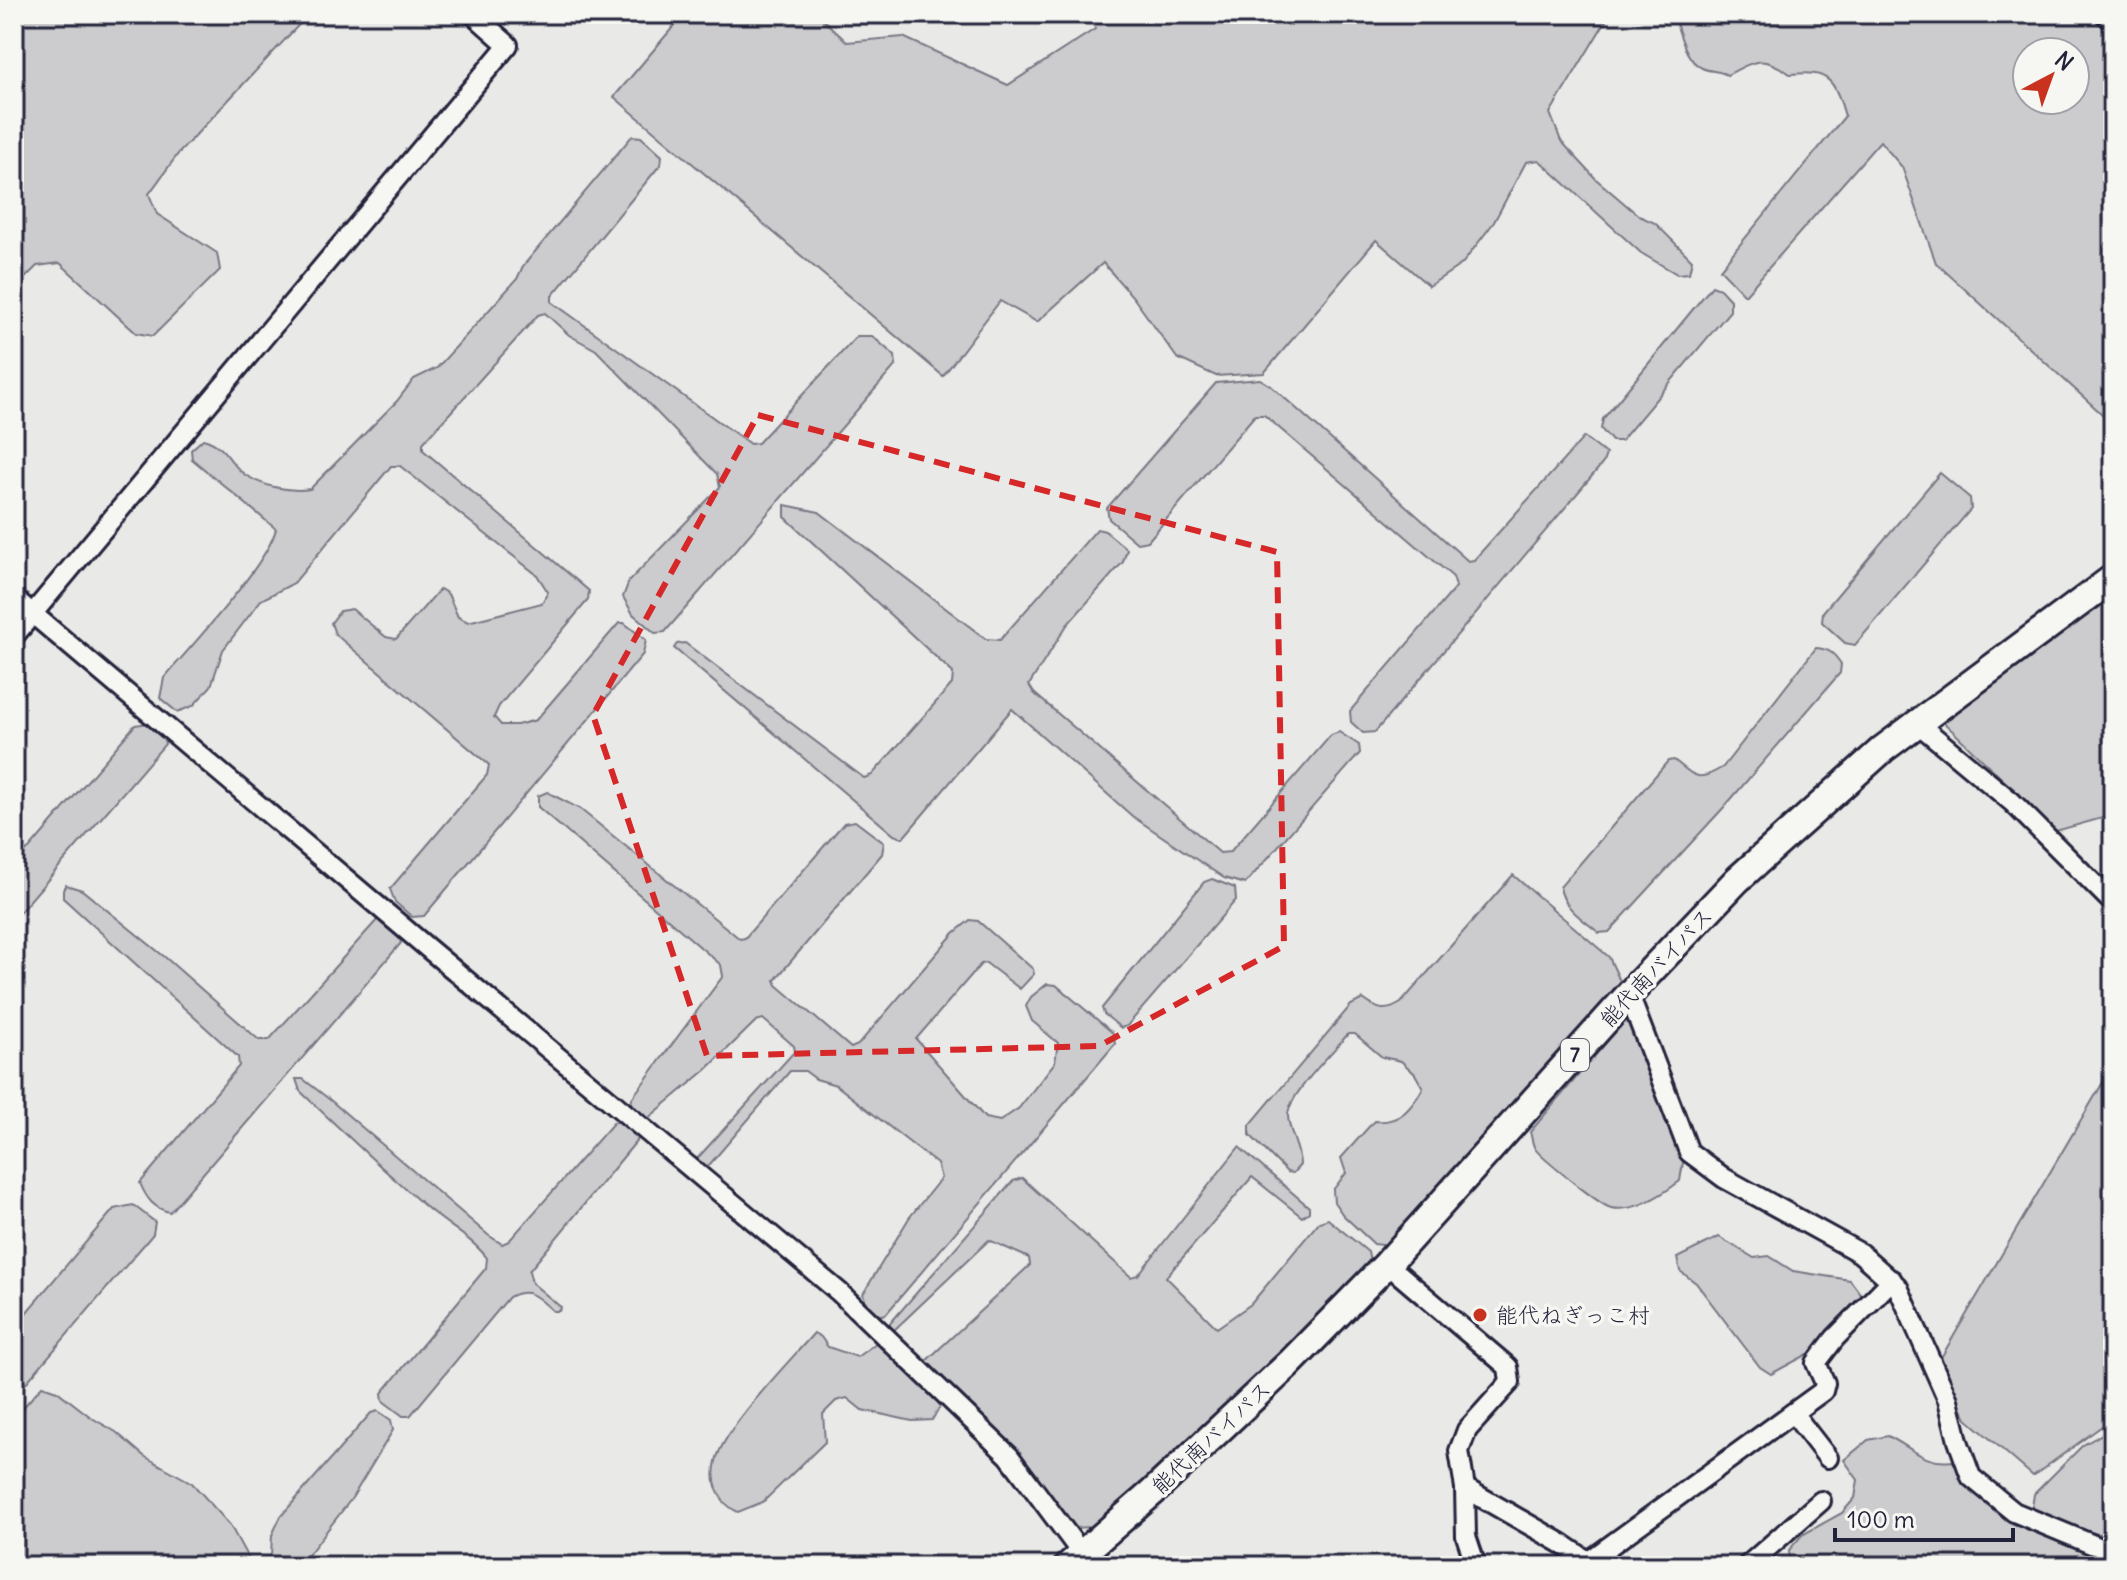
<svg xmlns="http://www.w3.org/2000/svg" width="2127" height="1580" font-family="Delius,'Klee One',sans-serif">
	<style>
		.green { fill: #ccccce; stroke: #777784; stroke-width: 2; fill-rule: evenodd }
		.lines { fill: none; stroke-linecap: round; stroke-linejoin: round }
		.minor-casing { stroke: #22223b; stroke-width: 24 }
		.highway-casing { stroke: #22223b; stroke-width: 32 }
		.minor { stroke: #f6f6f2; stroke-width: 18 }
		.highway { stroke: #f6f6f2; stroke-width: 26 }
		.marked { fill: none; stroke: #d62828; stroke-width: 6; stroke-dasharray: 16 10; stroke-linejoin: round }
		.poi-dot { fill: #c8321e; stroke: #f6f6f2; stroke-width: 3 }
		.labels { text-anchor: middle; stroke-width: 7; stroke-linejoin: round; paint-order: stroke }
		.shield { fill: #f6f6f2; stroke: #626272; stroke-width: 2 }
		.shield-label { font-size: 20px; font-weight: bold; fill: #22223b }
		.street-label { font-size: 22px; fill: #22223b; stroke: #f6f6f2 }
		.poi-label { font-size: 22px; fill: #22223b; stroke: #f6f6f2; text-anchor: start }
	</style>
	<rect width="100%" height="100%" fill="#e9e9e7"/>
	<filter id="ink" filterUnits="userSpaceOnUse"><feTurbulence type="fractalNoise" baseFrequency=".0125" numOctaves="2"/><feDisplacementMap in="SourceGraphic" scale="16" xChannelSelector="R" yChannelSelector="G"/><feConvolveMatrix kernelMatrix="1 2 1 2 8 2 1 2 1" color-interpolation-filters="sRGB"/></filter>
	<g filter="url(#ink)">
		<g class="green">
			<polygon points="14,14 309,14 178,154 149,194 157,214 217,253 220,270 153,336 136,333 60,263 37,266 14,289"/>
			<polygon points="684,14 817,14 847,42 903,37 1008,85 1095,29 1093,14 1610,14 1550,113 1561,141 1597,180 1639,216 1655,223 1692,260 1689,273 1677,274 1641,253 1539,160 1526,162 1494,222 1462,264 1429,286 1376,240 1264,373 1216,376 1177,358 1133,297 1103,263 1037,322 1000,301 943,376 614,97"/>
			<path d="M1667,14H2113V424L1936,263L1902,167L1880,141L1745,295L1720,269L1845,116C1834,79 1829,70 1790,74C1762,54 1755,61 1727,75C1719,70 1710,72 1702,68C1685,60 1681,35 1674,18ZM2027,52H2075V100H2027Z"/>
			<path d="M632,136L641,137L662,156L661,164L552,296V302L750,444L758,443L857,336H872L895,356L896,365L665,632L655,633L633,614L623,597L629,581L720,487L717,474L596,350L569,335L545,313L538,315L423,443V450L589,591L588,600L499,706L494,717L501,725H517L536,720L619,623H624L646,640L643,654L424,916L412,917L395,902L390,889L487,775L489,765L335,634L331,623L340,611L352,609L386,637L396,639L440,589L448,594L458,617L468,622L542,603L548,592L537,575L400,466H391L294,583L261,600L223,650L211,686L193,706L177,712L160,698L164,678C191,646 267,565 276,529L192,459L191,450L203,439C228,446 229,465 247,476C265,487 290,492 310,489L397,401L414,379L437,368L517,279L523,266Z"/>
			<polygon points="1712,286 1720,289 1730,300 1730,311 1621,441 1612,441 1601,429 1603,419"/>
			<polygon points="1260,379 1270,385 1468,561 1474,560 1584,437 1606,454 1603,463 1375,732 1363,733 1351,722 1350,711 1456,587 1453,577 1264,415 1255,415 1148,541 1137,543 1109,519 1107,508 1216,383"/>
			<polygon points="1940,473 1970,498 1971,509 1855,645 1845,643 1822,622 1823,612"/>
			<polygon points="785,505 819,512 986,639 1000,640 1097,529 1105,531 1127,549 1123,562 1067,625 1029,685 1034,693 1220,853 1230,852 1331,735 1339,732 1359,745 1360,753 1245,884 1224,878 1132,816 1012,709 903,838 894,835 674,648 677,644 685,643 864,778 872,775 952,684 953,673 785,517"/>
			<polygon points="2113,598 2113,815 2056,831 1938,717"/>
			<path d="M1816,648C1829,649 1834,653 1841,664L1840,673L1726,805L1609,932L1599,933C1584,920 1563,908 1560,887L1668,761L1674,760C1696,777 1697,783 1723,767Z"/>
			<polygon points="149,723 163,734 165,744 14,919 14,861 30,848 135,725"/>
			<polygon points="547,792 580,809 740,939 745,938 844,823 855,821 884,843 882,854 775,980 777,985 851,1048 858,1045 954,933 970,920 978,921 1033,969 1034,974 1020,989 986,963 981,964 916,1039 985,1118 1000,1121 1019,1108 1055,1062 1058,1043 1032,1021 1026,1006 1031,997 1047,984 1056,985 1113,1033 1115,1044 886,1314 878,1316 868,1308 863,1294 909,1218 941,1178 937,1164 836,1085 816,1079 805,1071 790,1071 704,1171 694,1162 795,1051 794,1046 763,1019 756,1021 706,1070 646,1120 631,1110 632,1098 723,976 721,965 538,807 538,796"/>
			<path d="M1513,875L1609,957L1620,981L1619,990L1395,1239L1383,1245L1374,1244L1343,1215L1334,1202L1333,1190L1346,1173L1341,1158L1374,1121C1399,1124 1411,1109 1423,1088L1415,1074L1401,1061L1382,1057L1355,1034H1348C1334,1051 1287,1096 1288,1116C1289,1133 1300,1148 1300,1165L1293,1173L1287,1172L1250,1135V1125L1351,1005L1363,999C1378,1010 1385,1013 1401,1003Z"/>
			<polygon points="1212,879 1235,888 1236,900 1127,1026 1121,1028 1104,1014 1102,1008 1204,882"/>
			<path d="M66,885L82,890L166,958L259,1040H269L378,919C390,923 397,931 401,943L170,1212C154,1209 146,1198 140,1183L239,1066L238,1057L63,898V890Z"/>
			<path d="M1627,1018L1633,1021L1684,1156L1680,1181C1663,1194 1634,1213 1611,1208C1601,1206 1543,1159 1536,1150C1532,1145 1532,1138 1530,1132Z"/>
			<path d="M296,1079H303L329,1099L488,1235L502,1244L509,1241L614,1122H622L639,1138L529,1271L532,1283L557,1304L561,1307L559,1311H553C538,1298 530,1286 509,1297L410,1416H403L383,1401L382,1393L486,1268L487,1258C471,1237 445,1224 425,1206C382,1169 341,1130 300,1091Z"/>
			<polygon points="2105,1079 2113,1081 2113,1418 2033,1476 1967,1419 1939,1361"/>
			<polygon points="1239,1147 1309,1207 1309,1212 1302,1217 1252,1177 1166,1277 1217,1328 1251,1304 1319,1222 1328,1219 1368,1252 1370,1262 1277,1356 1102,1519 1090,1527 1076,1528 977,1410 925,1362 1030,1265 1029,1258 989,1240 892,1332 887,1327 1013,1181 1022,1178 1131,1277 1138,1275"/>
			<polygon points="133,1205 155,1222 153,1234 14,1397 14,1321 20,1320 114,1209"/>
			<polygon points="1719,1237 1754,1258 1769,1256 1793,1271 1850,1280 1862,1296 1810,1353 1771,1374 1760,1367 1696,1283 1680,1271 1677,1258"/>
			<path d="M814,1333L821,1337L828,1347L857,1357L876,1343L941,1405L932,1420L912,1421L862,1410L847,1398L836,1401L823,1414L825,1442L763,1502L738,1512C718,1503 711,1482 716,1461C723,1429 790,1361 814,1333Z"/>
			<polygon points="42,1386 57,1391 92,1418 116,1432 144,1456 192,1483 230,1525 249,1560 262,1564 271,1556 272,1535 281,1516 371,1413 378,1411 391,1420 393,1430 352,1498 305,1559 303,1566 14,1566 14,1418"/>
			<polygon points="2113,1432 2113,1527 2107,1533 2098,1534 2043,1518 2032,1508 2034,1494 2083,1445 2104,1433"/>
			<path d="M1888,1436C1911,1447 1925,1465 1952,1461L1963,1471L2113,1561V1566H1790L1789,1550L1802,1535L1842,1513L1855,1498L1858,1480L1844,1460L1868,1440Z"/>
		</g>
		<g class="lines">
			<g class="minor-casing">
				<g id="minor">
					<polyline points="2105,14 2113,21"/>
					<polyline points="14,598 430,950 839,1292 1009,1456 1091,1566"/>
					<polyline points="14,636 508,45 473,14"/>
					<polyline points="1916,722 2012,802 2113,903"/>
					<polyline points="1629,995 1689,1152 1724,1178 1860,1253 1898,1287 1948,1400 1958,1441 1971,1477 2014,1512 2113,1553"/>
					<polyline points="1387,1264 1508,1367 1510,1382 1467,1430 1459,1451 1465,1488 1466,1536 1476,1566"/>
					<polyline points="1793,1413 1828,1458"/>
					<polyline points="1465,1488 1561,1543 1595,1566"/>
					<polyline points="1589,1561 1823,1391 1825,1383 1816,1363 1835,1338 1892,1280"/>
					<polyline points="1747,1566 1821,1501"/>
				</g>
			</g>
			<g class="highway-casing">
				<polyline id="highway" points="1068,1566 1154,1491 1290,1363 1387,1264 1643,979 1737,880 1883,749 2113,578"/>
			</g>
			<use href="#minor" class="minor"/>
			<use href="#highway" class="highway"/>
		</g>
	</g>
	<path class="marked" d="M758,415L1277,552L1284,946L1099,1046L707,1056L593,715Z"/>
	<circle class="poi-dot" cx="1480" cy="1315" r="8"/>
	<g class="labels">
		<rect class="shield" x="1561" y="1039" width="28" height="32" rx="6"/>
		<g class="shield-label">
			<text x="1575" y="1062">7</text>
		</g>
		<g class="street-label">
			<text transform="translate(1656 967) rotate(-47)" y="8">能代南バイパス</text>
			<text transform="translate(1211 1437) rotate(-43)" y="8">能代南バイパス</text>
		</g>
		<g class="poi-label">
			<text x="1496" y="1323">能代ねぎっこ村</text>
		</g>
	</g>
	<rect width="2127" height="1580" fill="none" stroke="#f6f6f2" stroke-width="48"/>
	<rect x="24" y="24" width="2079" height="1532" fill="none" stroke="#22223b" stroke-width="3" filter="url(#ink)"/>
	<g transform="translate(2051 76) rotate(41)"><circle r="38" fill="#f6f6f2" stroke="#a1a1a9" stroke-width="2"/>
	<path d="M0-6L14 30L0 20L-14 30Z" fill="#c8321e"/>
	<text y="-12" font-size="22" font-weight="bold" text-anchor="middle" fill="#22223b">N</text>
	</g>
	<path d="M1835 1528v12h178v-12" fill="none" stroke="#22223b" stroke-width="4"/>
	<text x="1847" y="1528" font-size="24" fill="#22223b" stroke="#f6f6f2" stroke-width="6" paint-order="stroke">100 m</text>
</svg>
